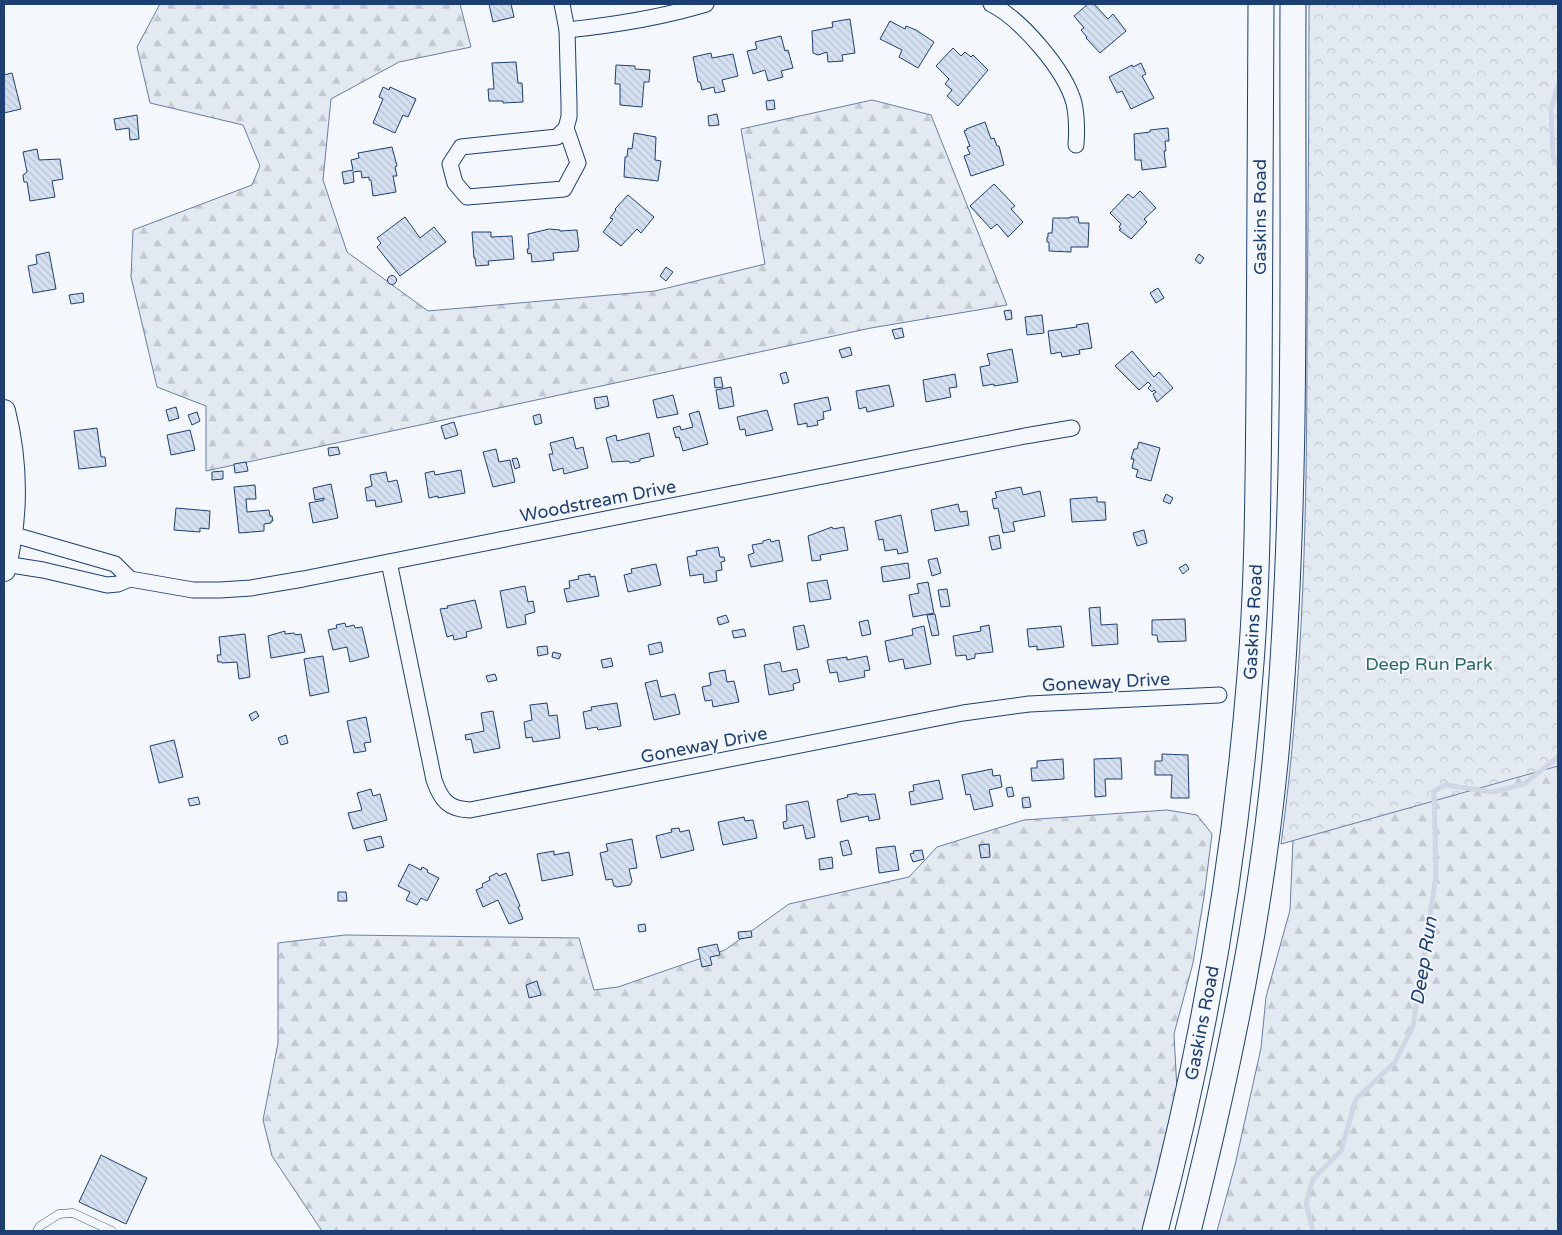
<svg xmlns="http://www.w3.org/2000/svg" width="1562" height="1235" font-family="'Varela Round',sans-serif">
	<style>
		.forest { fill: url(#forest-firs); stroke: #687fa3 }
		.park { fill: url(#park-crowns); stroke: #687fa3 }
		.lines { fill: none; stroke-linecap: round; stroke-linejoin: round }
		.stream { stroke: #cfd7e4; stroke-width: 5 }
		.building { fill: url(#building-back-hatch); stroke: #1d3f73 }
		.lane-casing { stroke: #1d3f73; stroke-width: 9 }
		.street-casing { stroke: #1d3f73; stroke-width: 17 }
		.secondary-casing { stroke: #1d3f73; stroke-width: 24 }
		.primary-casing { stroke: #1d3f73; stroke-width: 27 }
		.lane { stroke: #f4f7fb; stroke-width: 8 }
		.street { stroke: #f4f7fb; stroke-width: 15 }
		.secondary { stroke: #f4f7fb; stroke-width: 22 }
		.primary { stroke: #f4f7fb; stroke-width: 25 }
		.labels { text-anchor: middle; stroke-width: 4; stroke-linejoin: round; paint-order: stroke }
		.street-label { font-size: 18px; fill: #1d3f73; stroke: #f4f7fb }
		.park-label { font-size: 18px; fill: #2c6c60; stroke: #f4f7fb }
		.water-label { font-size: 19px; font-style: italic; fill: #1d3f73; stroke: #f4f7fb }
	</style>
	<defs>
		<pattern id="forest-firs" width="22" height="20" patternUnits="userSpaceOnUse" patternTransform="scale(1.25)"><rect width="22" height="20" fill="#e3e9f0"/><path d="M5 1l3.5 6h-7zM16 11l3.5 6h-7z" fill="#c2c9d1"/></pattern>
		<pattern id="park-crowns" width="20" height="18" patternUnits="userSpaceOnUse" patternTransform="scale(1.25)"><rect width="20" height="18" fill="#e3e9f0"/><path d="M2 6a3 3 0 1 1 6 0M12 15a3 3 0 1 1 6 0" fill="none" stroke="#c2c9d1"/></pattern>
		<pattern id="building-back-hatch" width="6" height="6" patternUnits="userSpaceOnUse" patternTransform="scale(1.25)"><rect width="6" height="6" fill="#d5e0f0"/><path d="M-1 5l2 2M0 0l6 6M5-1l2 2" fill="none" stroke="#b6c1d1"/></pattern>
	</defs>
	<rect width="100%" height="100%" fill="#f4f7fb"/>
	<g class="forest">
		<polygon points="160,4 460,4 471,47 399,62 331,99 323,180 347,252 428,311 655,291 765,264 741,129 872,100 931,115 1007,305 871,328 206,471 206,406 157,387 131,277 133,230 252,185 260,166 243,125 150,103 137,47"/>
		<polygon points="1558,4 1558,1231 1217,1231 1235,1165 1261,1048 1266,997 1290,910 1293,840 1302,764"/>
		<polygon points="1167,810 1197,815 1212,834 1204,897 1193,963 1174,1034 1177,1090 1144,1231 322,1231 272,1156 263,1120 278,1043 278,943 345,935 579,938 594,990 618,987 725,950 789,904 909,877 937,847 1024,820"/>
	</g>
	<path class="park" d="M1309,4H1558V766L1281,844C1304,676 1307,507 1307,338C1308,226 1309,115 1309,4Z"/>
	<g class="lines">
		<g class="stream">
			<polyline points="1558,86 1551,109 1553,157 1558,165"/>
			<polyline points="1313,1231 1306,1203 1313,1179 1341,1151 1356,1099 1395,1062 1413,1026 1436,876 1434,791 1445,785 1493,792 1524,784 1558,757"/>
		</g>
	</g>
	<g class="building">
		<polygon points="487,4 511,4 514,17 493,22 489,4"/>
		<polygon points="1088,4 1094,4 1108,19 1113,14 1126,31 1100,53 1086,38 1087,37 1081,30 1084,28 1074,16"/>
		<polygon points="850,19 855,53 842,55 843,61 828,62 827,52 818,55 813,53 812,31 833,27 832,22"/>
		<polygon points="890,21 905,29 906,26 916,30 934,42 918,68 899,57 902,50 880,39"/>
		<polygon points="781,36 785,51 788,50 793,68 781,71 783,77 768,81 765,70 753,74 747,51 757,49 755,42"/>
		<polygon points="953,48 961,56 965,52 971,57 973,55 988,70 958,106 947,96 952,90 945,84 949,79 936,66"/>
		<polygon points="711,53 712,58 733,54 738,76 722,80 725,91 715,93 714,87 702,90 700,82 698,82 693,57"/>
		<polygon points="516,62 518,83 522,83 523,102 503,103 503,101 489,101 488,89 494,89 492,63"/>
		<polygon points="1141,63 1146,74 1142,76 1154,98 1131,109 1122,91 1117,93 1109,77 1132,65 1133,67"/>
		<polygon points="616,65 635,66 635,69 650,70 649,82 644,82 642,107 620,105 620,84 615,84"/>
		<polygon points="12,73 21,109 4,113 4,75"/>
		<polygon points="383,87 389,90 390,87 416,99 408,117 403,115 395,133 373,123 383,99 379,97"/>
		<polygon points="774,100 775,109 767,110 766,101"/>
		<polygon points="717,114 719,125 709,126 708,116"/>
		<polygon points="137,115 139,139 130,140 129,128 116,130 114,119"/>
		<polygon points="985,122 991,139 994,138 997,146 999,146 1004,165 971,176 964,156 970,154 967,147 970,146 964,131 967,130 966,129"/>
		<polygon points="1168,128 1169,141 1165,141 1166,151 1164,151 1166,167 1142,170 1141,160 1135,160 1134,134 1150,132 1150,130"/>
		<polygon points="634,133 656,137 655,160 661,161 658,181 624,177 625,157 627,157 628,148 632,149"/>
		<polygon points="392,147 397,166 395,167 397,176 393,176 396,192 373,196 371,180 369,180 369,177 362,178 361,171 353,172 354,182 344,184 342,172 353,170 351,160 359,158 358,153"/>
		<polygon points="37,149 39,160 60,159 63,179 52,181 55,197 30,201 27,182 24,182 23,175 27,172 23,152"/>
		<polygon points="994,184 1015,206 1011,209 1023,222 1008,237 997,224 991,229 970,206"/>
		<polygon points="1140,191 1156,208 1144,219 1147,222 1131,239 1119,230 1121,229 1119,227 1121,224 1110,213 1128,194 1133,198"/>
		<polygon points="628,195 654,217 641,233 637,229 621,246 603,232 613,219 610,218 616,210 615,209"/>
		<polygon points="405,217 420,238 434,227 446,242 400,276 377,247 381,243 377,238"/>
		<polygon points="1070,217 1078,217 1079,223 1089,223 1088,247 1071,247 1071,252 1049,251 1049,242 1047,242 1047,237 1048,237 1048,233 1052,233 1053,218 1070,218"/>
		<polygon points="549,229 560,230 560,231 577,230 579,247 578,248 578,251 553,253 554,260 532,262 531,253 528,254 527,249 529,249 528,234"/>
		<polygon points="472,232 491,232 491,237 512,236 514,259 488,261 489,265 476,266 475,258 474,258"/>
		<polygon points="49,252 56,289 33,293 28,266 37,264 36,255"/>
		<polygon points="1199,254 1204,258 1200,264 1195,260"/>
		<polygon points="666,267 673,272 666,281 660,276"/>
		<circle cx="392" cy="280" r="4.5"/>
		<polygon points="1158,288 1164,298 1156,303 1150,293"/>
		<polygon points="83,293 84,302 71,304 69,295"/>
		<polygon points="1011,310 1012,319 1006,320 1004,311"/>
		<polygon points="1042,315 1044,333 1027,335 1025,317"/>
		<polygon points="1088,323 1092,348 1079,350 1080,354 1062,357 1061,352 1051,354 1048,331 1077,327 1076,325"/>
		<polygon points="902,328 904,337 895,339 892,330"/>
		<polygon points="850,347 852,355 842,358 839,350"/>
		<polygon points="1012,349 1018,382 994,386 994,384 983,386 980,367 990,365 987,354"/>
		<polygon points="1132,351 1154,377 1159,372 1173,388 1157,402 1153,394 1156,392 1154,390 1152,392 1148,388 1151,385 1148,382 1139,390 1115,366"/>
		<polygon points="786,372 789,382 783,384 780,374"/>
		<polygon points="955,374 957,387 949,388 951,397 926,402 923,380"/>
		<polygon points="721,377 723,387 715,388 714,378"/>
		<polygon points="889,385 894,406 867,412 866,407 859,409 856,391"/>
		<polygon points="731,387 734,406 719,409 716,390"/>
		<polygon points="673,395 678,414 657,418 653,400"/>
		<polygon points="607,396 609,406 596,409 594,398"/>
		<polygon points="828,397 831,410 823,412 824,419 817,421 818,425 807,427 807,423 798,425 794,404"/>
		<polygon points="176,407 179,418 169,421 166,410"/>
		<polygon points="767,410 773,430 746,436 745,429 740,430 737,417"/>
		<polygon points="699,411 708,444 683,451 679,437 676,438 673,428 680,426 681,430 693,427 689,414"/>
		<polygon points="197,412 200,421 192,425 188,415"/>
		<polygon points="540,414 542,423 535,425 533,416"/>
		<polygon points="454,422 458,435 445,439 441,426"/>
		<polygon points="97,428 101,457 105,457 106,466 79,469 74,431"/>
		<polygon points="190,430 195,450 171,455 167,435"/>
		<polygon points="649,433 654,456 640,459 640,461 630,463 629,461 612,462 606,438 616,435 617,441"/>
		<polygon points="573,437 576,449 583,447 588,468 564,474 563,468 553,471 549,454 553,454 550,443"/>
		<polygon points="1139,442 1160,448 1151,481 1136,477 1138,470 1132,468 1134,459 1131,459 1134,449 1137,449"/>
		<polygon points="338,447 340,454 329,456 328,448"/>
		<polygon points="496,449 499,462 510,460 515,482 493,487 483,452"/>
		<polygon points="517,458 520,467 515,469 512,459"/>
		<polygon points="246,462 248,471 235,473 234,464"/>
		<polygon points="461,470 465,493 438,498 438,496 429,498 425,473 434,471 435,475"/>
		<polygon points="223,471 223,479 212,480 212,472"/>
		<polygon points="386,472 388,482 397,480 402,502 376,507 375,500 367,501 365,488 372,486 370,475"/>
		<polygon points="331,484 338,518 313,523 309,503 324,500 324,498 315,500 313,488"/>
		<polygon points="255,485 256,499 246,499 247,512 269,510 270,516 272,516 273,521 271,521 271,523 264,524 264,531 239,533 234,487"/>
		<polygon points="1021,487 1023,495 1040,491 1045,516 1013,522 1015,531 1003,533 998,508 994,509 992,499 997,498 995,492"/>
		<polygon points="1166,494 1173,498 1170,504 1163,501"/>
		<polygon points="1097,497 1097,502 1105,502 1106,520 1072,522 1070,499"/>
		<polygon points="958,504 960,512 967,511 969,525 935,531 931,510"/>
		<polygon points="176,508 210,511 209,529 200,528 200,532 174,530"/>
		<polygon points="901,515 908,552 898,554 897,549 885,551 883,539 879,540 875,521"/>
		<polygon points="832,527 833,529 844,527 848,550 820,555 821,560 812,561 808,536"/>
		<polygon points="1144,530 1147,543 1137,546 1133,533"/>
		<polygon points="999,535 1001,548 992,550 989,537"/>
		<polygon points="770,539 771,542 779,540 783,561 751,567 748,555 754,553 752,545 763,543 763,541"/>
		<polygon points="718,547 720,557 724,557 725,561 721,562 722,570 716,571 717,581 704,583 703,574 690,576 687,557 697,555 696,551"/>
		<polygon points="937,558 941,573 932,576 928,560"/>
		<polygon points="908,563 910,578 883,582 881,567"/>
		<polygon points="656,564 661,585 628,592 624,575 632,573 631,569"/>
		<polygon points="1186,564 1189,569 1183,574 1179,568"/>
		<polygon points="590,574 590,577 595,576 599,596 567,602 564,589 570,588 569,581 579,579 578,576"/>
		<polygon points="827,580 831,599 810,602 807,583"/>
		<polygon points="928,582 934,613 913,617 909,595 919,593 917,584"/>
		<polygon points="525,586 528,602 533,601 535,612 525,615 526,624 507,628 500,591"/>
		<polygon points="947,589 950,606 941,607 938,590"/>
		<polygon points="475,600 482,628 466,632 467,637 454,640 453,635 447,637 440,609 448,608 447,606"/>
		<polygon points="1100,607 1101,625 1117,624 1118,644 1092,646 1089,608"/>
		<polygon points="935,614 939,635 932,636 927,615"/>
		<polygon points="726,615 729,622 719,625 717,618"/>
		<polygon points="1185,619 1186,641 1158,642 1157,635 1152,635 1152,620"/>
		<polygon points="868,620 871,634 862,636 859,622"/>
		<polygon points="345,623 346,627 354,625 355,628 362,627 369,657 350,662 347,647 333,650 328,630 337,628 336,625"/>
		<polygon points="804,625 809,647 797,650 793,627"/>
		<polygon points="989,625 993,652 975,654 975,658 967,660 966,655 956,656 953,636 981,631 980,627"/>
		<polygon points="924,626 931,664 905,669 903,659 889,662 885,641 913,635 912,629"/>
		<polygon points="1061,626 1064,647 1037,650 1037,646 1029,647 1027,629"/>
		<polygon points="744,629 746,636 734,638 732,631"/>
		<polygon points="285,631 285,634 294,633 295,635 301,634 305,652 271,658 268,636"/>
		<polygon points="245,634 250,677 239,679 237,662 222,663 222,662 218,662 217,655 221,655 219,637"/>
		<polygon points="661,642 663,652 650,655 648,645"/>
		<polygon points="547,646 548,654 538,656 537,647"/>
		<polygon points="553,652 561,654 559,659 552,657"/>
		<polygon points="323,656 329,692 310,696 304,659"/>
		<polygon points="867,656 870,670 864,671 865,677 839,682 837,672 830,673 827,660 847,657 847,660"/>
		<polygon points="611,658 613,666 603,668 601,660"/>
		<polygon points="780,662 782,672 797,669 800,682 793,684 794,690 769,695 764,665"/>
		<polygon points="725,670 727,682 734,681 739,702 713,707 712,700 705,701 702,687 711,685 709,673"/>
		<polygon points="495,674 497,680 488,682 486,676"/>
		<polygon points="657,680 661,697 675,694 680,714 654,720 645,683"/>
		<polygon points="547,703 549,716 557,715 560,738 533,742 532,737 526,738 524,722 532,720 530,705"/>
		<polygon points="617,703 621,726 598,730 597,727 586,729 583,712 592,710 591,707"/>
		<polygon points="256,711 259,716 252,721 249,715"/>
		<polygon points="493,711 500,748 474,753 471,739 466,740 465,735 484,731 481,713"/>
		<polygon points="366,717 371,742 364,743 366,751 354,753 347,721"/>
		<polygon points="286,735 288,743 281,745 278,738"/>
		<polygon points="174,740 183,777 159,783 150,746"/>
		<polygon points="1162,754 1188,755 1189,798 1171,798 1172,775 1155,775 1155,761 1162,761"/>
		<polygon points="1121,758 1122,779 1105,779 1106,796 1095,797 1094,759"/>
		<polygon points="1063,759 1064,779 1032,781 1031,768 1037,768 1037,761"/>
		<polygon points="992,769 993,776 1000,775 1002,787 989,790 993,806 974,810 970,794 966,795 962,775"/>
		<polygon points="939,780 943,799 911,805 909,792 914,791 913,785"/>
		<polygon points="1012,787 1014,796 1008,797 1006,788"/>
		<polygon points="371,789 373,796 380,794 387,820 353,829 348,813 362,810 357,793"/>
		<polygon points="857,793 858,795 875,794 880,819 869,821 868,816 841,822 837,800 848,797 847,795"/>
		<polygon points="198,797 200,804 190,806 188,799"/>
		<polygon points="1029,797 1031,807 1023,808 1022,798"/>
		<polygon points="808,801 815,837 806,839 803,825 784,829 783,822 787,821 786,805"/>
		<polygon points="744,817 745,821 753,820 757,838 723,845 718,822"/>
		<polygon points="679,828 680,832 689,830 694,850 661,858 656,836 672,832 671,829"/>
		<polygon points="381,836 384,847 367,851 364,840"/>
		<polygon points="632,839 637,868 629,869 632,881 630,885 617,887 614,886 612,879 606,880 600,853 608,851 606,844"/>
		<polygon points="848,840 852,854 843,856 840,842"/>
		<polygon points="989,844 990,857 981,858 979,845"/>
		<polygon points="895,846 899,870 879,873 876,848"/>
		<polygon points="922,850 924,859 913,862 910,854 914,853 913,851"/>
		<polygon points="554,851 554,855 569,852 573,875 542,881 537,854"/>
		<polygon points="832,857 833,868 820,870 819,859"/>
		<polygon points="409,864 421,870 422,867 428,870 427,872 439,878 427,901 421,898 417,905 406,900 410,892 398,886"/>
		<polygon points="497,873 499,876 506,873 520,906 518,907 523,919 509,924 498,900 483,907 476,890 483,887 482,884 490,880 489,877"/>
		<polygon points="338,892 346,892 347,901 338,901"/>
		<polygon points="645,924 646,931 639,932 638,925"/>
		<polygon points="751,931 752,937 739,939 738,932"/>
		<polygon points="717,944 720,955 710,957 712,965 702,967 698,948"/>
		<polygon points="537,981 541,995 529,998 526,985"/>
		<polygon points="101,1155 147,1178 126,1224 79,1202"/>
	</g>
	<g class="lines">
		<g class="lane-casing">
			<polyline id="lane" points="37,1231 40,1226 59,1214 73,1213 112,1231"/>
		</g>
		<g class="street-casing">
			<g id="street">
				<polyline points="562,4 567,30 569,104 569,117 566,128 578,163 564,189 467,197 455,183 450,164 461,147 557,137 566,128"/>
				<path d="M991,4C1021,19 1065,70 1074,103C1077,117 1077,131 1076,145"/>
				<path d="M567,30C614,25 660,18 706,4"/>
				<polyline points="11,534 115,564 130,579"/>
				<path d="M389,562L434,780C441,800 448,809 470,810L963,713L1029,704L1219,695"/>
				<polyline points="5,564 43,570 107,585 118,584 130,579 193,590 220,590 251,588 303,579 1025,436 1072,428"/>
			</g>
		</g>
		<g class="secondary-casing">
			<path id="secondary" d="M4,411C17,463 17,518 4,570"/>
		</g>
		<g class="primary-casing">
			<g id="primary">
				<path d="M1155,1231C1203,1049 1235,863 1250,675C1258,580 1258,484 1259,389C1260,261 1260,132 1261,4"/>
				<path d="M1188,1231C1229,1067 1264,900 1278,730C1298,489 1292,246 1293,4"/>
			</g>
		</g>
		<use href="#lane" class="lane"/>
		<use href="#street" class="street"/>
		<use href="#secondary" class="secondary"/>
		<use href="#primary" class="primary"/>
	</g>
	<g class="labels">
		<g class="street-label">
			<text transform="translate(1260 217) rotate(-90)" y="6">Gaskins Road</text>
			<text transform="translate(598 501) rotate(-11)" y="6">Woodstream Drive</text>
			<text transform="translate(1253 622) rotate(-87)" y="6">Gaskins Road</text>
			<text transform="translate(1106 682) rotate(-3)" y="6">Goneway Drive</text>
			<text transform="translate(704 745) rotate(-11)" y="6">Goneway Drive</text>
			<text transform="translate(1202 1023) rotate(-79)" y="6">Gaskins Road</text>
		</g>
		<g class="park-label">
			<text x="1429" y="670">Deep Run Park</text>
		</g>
		<g class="water-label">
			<text transform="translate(1423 961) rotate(-81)" y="7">Deep Run</text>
		</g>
	</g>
	<rect width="1562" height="1235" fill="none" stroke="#1d3f73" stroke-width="10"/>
</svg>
